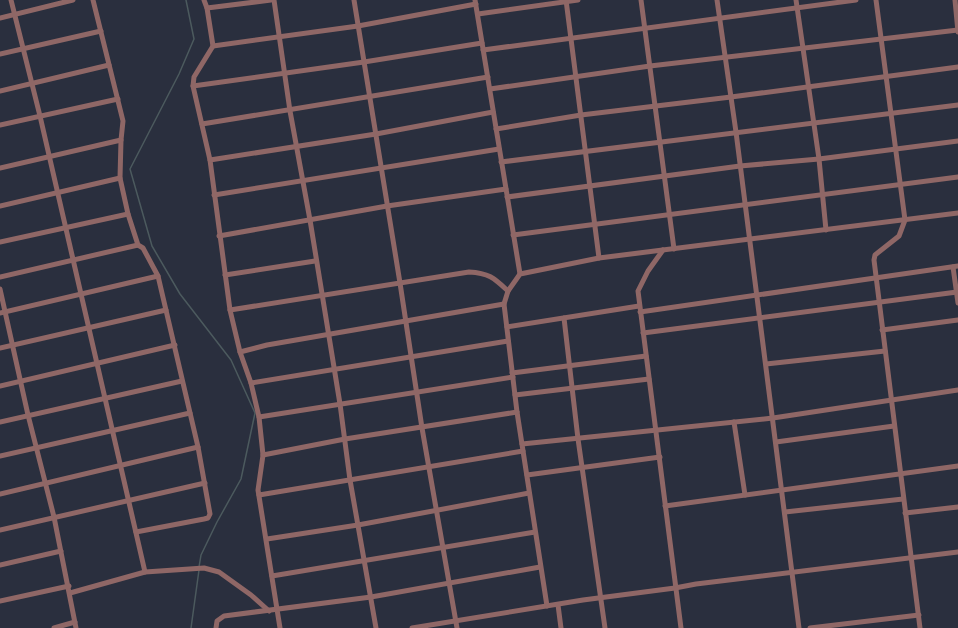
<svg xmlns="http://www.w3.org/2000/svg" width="958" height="628" font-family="'Golos Text',sans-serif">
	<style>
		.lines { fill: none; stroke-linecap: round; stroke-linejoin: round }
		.stream { stroke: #4c5a5e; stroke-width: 1.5 }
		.minor { stroke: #8f6766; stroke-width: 5 }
	</style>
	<rect width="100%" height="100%" fill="#2a2f3e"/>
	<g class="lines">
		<g class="stream">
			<polyline points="186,0 194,39 179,74 130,169 152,246 180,294 231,360 255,413 241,479 217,522 201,555 199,567"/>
			<polyline points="191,628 199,570"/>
		</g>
		<g class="minor">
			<polyline points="11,0 40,116 145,572"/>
			<polyline points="93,0 123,121 121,140 120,178 128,214 138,245 143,248 158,276 198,447 210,514 208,518 204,519 136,532"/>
			<polyline points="204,0 207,8 213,46 194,77 193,86 210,160 230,310 240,352 251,383 259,417 263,455 258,490 280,628"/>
			<polyline points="274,0 290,111 310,220 340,404 350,480 376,628"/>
			<polyline points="354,0 400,283 422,428 457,628"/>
			<polyline points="475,0 520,274"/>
			<polyline points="566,0 599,258"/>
			<polyline points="641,0 674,249"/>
			<polyline points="717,0 736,132 799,628"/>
			<polyline points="796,0 819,159 826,230"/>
			<polyline points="876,0 905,220 899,236 875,255 874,260 920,628"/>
			<polyline points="955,0 958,32"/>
			<polyline points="207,8 271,0"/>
			<polyline points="478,14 578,0"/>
			<polyline points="0,18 73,0"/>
			<polyline points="213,46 358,26 476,4"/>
			<polyline points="483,50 856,0"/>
			<polyline points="0,54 101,31"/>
			<polyline points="193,86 364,62 482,43"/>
			<polyline points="490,89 650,66 958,30"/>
			<polyline points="0,91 109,65"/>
			<polyline points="202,124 488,77"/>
			<polyline points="0,125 118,99"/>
			<polyline points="496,129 581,115 731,97 958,67"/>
			<polyline points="210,160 376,134 493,112"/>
			<polyline points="501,162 958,105"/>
			<polyline points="0,168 121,140"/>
			<polyline points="214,195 499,149"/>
			<polyline points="507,197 740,166 819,159 958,141"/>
			<polyline points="0,206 120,178"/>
			<polyline points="513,235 958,177"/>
			<polyline points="219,236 387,206 506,189"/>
			<polyline points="0,242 128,214"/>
			<polyline points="663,250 648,271 638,291 681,628"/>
			<polyline points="953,267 958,303"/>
			<polyline points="225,275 315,261"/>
			<polyline points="0,277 138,245"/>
			<polyline points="0,289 28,415 54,517 76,628"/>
			<polyline points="508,291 520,274 599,258 958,213"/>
			<path d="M230,310L469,272C489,273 494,278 508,291L504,304L517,412L547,606"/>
			<polyline points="640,312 958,266"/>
			<polyline points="0,313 158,276"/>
			<polyline points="564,318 578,439 605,628"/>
			<polyline points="507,327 639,306"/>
			<polyline points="882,330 958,320"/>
			<polyline points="643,333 957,292"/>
			<polyline points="0,348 166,310"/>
			<polyline points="240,352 267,345 504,304"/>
			<polyline points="766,364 885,351"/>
			<polyline points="512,373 646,356"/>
			<polyline points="251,383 508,341"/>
			<polyline points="0,386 175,345"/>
			<polyline points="515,395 649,379"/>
			<polyline points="259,417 513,377"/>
			<polyline points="0,422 182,381"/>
			<polyline points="734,422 745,495"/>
			<polyline points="776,442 894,426"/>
			<polyline points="522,444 773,418 958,390"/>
			<polyline points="263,455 345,439 517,412"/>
			<polyline points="0,456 190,413"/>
			<polyline points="527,475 660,457"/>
			<polyline points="0,494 198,447"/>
			<polyline points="259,495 523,451"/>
			<polyline points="665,506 958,466"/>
			<polyline points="785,512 903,499"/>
			<polyline points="905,513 958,507"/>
			<polyline points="0,530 205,483"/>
			<polyline points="267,539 358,525 529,493"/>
			<polyline points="0,565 61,551"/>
			<polyline points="272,576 535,532"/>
			<polyline points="70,593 145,572 204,568 219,572 251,595 269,611"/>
			<polyline points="0,601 69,586"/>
			<polyline points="558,605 561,628"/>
			<polyline points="54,628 75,622"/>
			<polyline points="216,628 217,621 224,616 371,597 540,567"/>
			<polyline points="412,628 583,600 675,588 696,584 958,552"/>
			<polyline points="810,628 919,615"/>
		</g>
	</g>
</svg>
